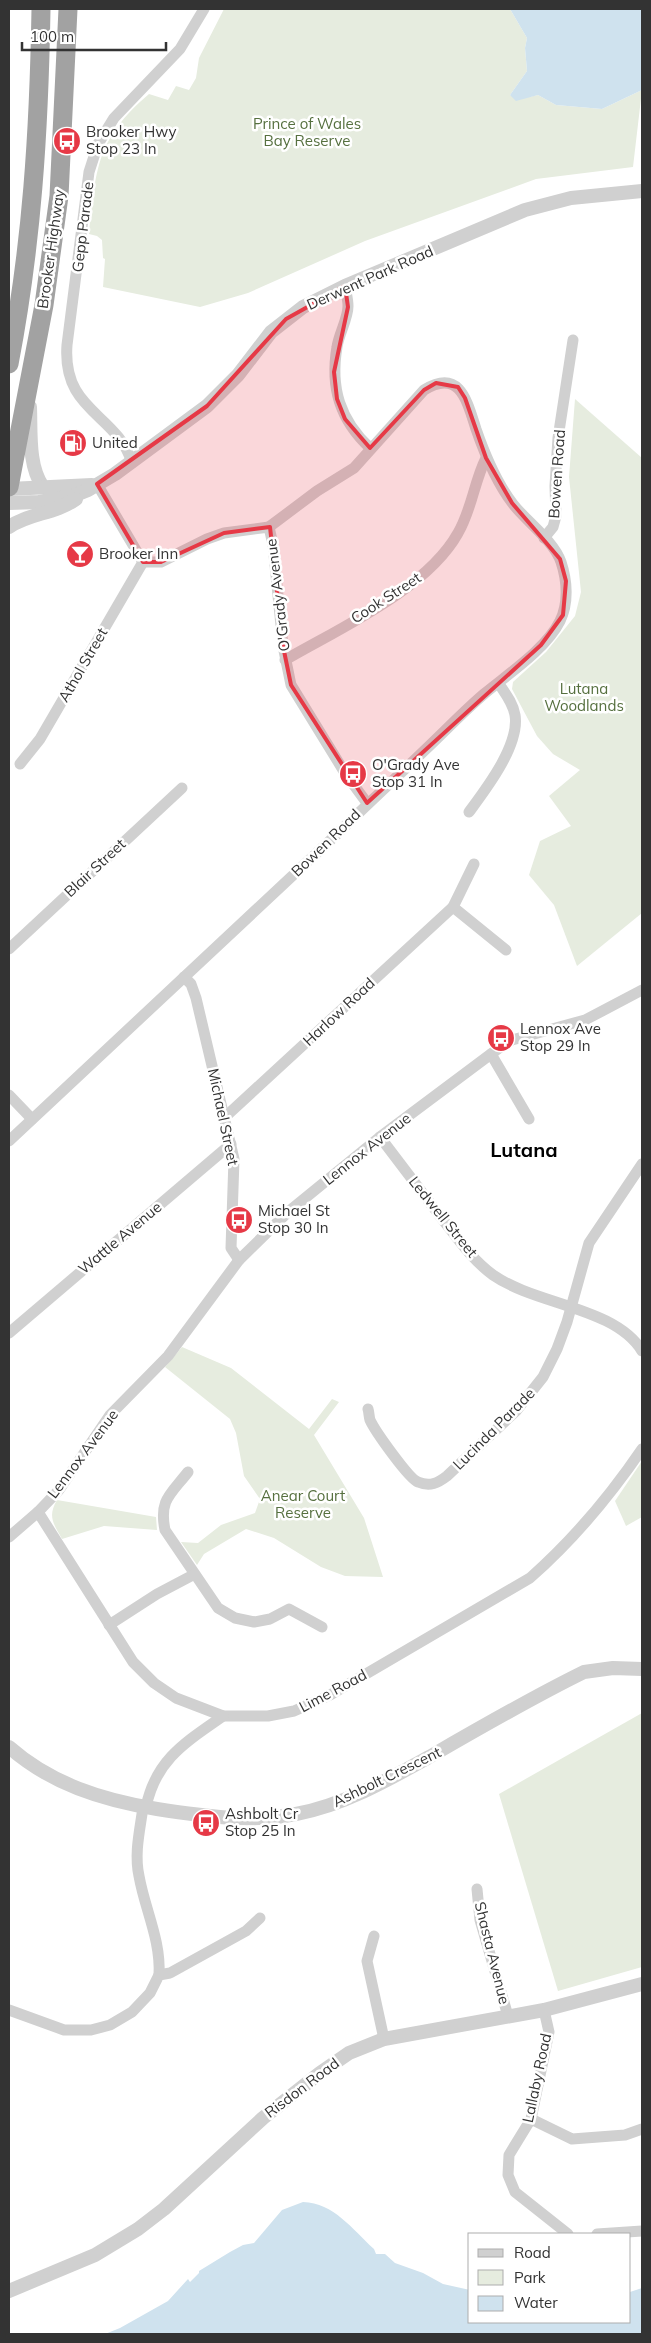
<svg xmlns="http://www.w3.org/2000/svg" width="651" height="2343" font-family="Mulish,sans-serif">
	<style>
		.green { fill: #e6ecdf }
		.water { fill: #cfe2ee }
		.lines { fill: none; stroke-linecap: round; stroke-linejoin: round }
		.minor { stroke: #d0d0d0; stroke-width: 11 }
		.tertiary { stroke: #d0d0d0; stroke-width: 14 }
		.trunk { stroke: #a2a2a2; stroke-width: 19 }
		.marked { fill: #e63946; fill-opacity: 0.2; stroke: #e63946; stroke-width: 4; stroke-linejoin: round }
		.labels { text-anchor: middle; stroke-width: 5; stroke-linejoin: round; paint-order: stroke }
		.park-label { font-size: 15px; fill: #56703f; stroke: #fff }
		.poi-label { font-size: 15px; fill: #333; stroke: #fff; text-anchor: start }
		.street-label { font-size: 15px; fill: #333; stroke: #fff }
		.district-label { font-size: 20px; font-weight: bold; fill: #000; stroke: #fff }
	</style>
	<rect width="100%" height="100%" fill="#fff"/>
	<g class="green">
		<path d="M224,9H510L527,38L525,48L527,71L510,95L519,99L538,95L556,105L602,109L642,90L633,167L536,179L365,241L248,293L200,307L103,287L105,259L103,258L102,240L97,236L89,234C96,169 96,139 149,94L168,100L176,86L189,90L196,78L199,58Z"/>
		<polygon points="575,399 642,458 642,913 577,966 554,905 529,875 540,841 571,826 549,796 580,770 553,754 537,736 512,689 513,682 546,652 575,616 581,592 569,477"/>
		<polygon points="182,1347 231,1368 309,1429 332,1399 339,1402 314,1435 364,1518 383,1577 345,1576 321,1567 274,1538 246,1529 204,1554 197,1565 181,1542 198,1543 221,1525 255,1513 260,1499 244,1476 236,1433 230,1419 165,1367"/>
		<polygon points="642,1461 642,1517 626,1526 615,1501"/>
		<path d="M57,1500L156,1517L157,1530L104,1526L62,1539C54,1524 47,1517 57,1500Z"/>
		<polygon points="642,1713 642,1967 558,1991 499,1794"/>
	</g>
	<g class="water">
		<polygon points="510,9 642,9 642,90 602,109 556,105 538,95 516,101 510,95 527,71 525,48 527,38"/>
		<path d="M303,2202C334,2203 352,2229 374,2249L376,2254H385L395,2263L423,2273L443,2284L470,2290V2322H630V2292L642,2288V2334H105L120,2328L168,2301L188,2279L190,2282L199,2273V2271L230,2252L243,2245L254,2243L282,2210Z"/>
	</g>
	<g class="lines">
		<g class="minor">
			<path d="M345,286C346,293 348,299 348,306C348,319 339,333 337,347C330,388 340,420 370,448"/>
			<path d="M132,463C117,413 62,412 67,345L89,172L98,144L114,118L180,49L204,9"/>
			<polyline points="97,484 143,562 161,562 207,539 224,533 269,527 273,545 283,646 291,685 345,773 367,803"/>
			<polyline points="544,538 553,527 556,516 555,486 558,438 573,340"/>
			<path d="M285,660C340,628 427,589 458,533C472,509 474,482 486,458"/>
			<polyline points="20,764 40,739 143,562"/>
			<path d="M469,812C486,789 520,745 515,715C513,703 505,693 499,684"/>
			<polyline points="453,907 506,950"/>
			<polyline points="9,949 182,788"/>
			<polyline points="184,977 191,984 196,998 234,1159 231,1248 239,1260"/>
			<polyline points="491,1054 529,1119"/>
			<polyline points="9,1095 32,1119"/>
			<polyline points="224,1118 453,907 474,864"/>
			<path d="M380,1137C400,1163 420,1190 440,1216C456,1236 471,1259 493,1275C536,1305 615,1307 642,1351"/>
			<path d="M9,1141L336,835C365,806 396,778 426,749C445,731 464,711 484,694C508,674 546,649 560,621C569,603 567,580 561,562C554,541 526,521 513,504C496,482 485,455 476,429C467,401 460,368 424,390L354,468L317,491L269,527"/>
			<polyline points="9,1333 231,1144"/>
			<path d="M368,1409C369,1412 369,1417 370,1420C375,1431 409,1479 418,1482C430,1487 438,1483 447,1476L516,1411L543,1377L557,1349L567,1322L589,1243L642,1164"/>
			<path d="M188,1472C170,1495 159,1500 165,1530L218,1608L235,1618L254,1622L270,1619L289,1609L322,1627"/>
			<path d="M38,1512L133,1662L154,1683L176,1698L223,1716H268L294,1711L330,1695L530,1578C573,1540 610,1496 642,1449"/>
			<polyline points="9,1537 38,1512 59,1490 110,1415 168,1356 239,1260 288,1212 380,1137 503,1045 512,1040 585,1020 642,990"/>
			<polyline points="109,1625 157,1594 193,1575"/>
			<path d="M143,1807C140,1830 134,1853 139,1876C145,1910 161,1940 159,1975"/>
			<path d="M146,1807C156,1759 186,1742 223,1716"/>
			<polyline points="477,1889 480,1920 508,2016"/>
			<polyline points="374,1936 367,1961 384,2039"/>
			<polyline points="9,2010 64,2030 91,2030 110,2025 132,2012 150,1993 159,1975 170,1973 246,1931 260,1918"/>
			<polyline points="544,2010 549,2032 531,2119 509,2155 508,2175 515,2192 568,2234"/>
			<polyline points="531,2119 572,2139 625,2135 642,2129"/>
			<polyline points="597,2234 642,2231"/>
		</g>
		<g class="tertiary">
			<path d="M30,407C31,432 28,466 43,487"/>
			<polyline points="9,489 92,485"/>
			<polyline points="9,503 39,502 73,496 88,490 115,474 207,406 238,375 271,332 303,307 345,286 525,210 571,198 642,191"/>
			<path d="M9,527C29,513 55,514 76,499"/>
			<path d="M9,1747C51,1784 102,1800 157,1809C203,1816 249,1823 296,1814C344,1805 388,1780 431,1756C481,1727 531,1698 584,1672L613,1668L642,1669"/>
			<polyline points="9,2291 95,2255 138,2229 164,2209 263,2118 320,2073 349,2053 384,2039 544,2010 642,1984"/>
		</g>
		<g class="trunk">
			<path d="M9,364C32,244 39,131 41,9"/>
			<polyline points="9,487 44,305 59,196 68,9"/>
		</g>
	</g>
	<path class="marked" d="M345,286L348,307L334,372L337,399L345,419L370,448L424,390L436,383L458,387L465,398L486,458L512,503L560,559L566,581L563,615L541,645L367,803L291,685L283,646L270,527L224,533L161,562H143L97,484L207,406L286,319Z"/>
	<defs>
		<g id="bus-disc" transform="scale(1.4375)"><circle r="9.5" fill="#e63946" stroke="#fff"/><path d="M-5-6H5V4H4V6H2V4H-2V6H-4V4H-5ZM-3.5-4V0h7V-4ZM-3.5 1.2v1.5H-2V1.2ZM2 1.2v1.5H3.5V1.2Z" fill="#fff"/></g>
		<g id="fuel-disc" transform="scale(1.4375)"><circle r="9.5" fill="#e63946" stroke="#fff"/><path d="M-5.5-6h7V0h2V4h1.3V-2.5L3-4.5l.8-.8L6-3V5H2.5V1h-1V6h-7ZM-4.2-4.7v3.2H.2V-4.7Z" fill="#fff"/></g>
		<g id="bar-disc" transform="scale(1.4375)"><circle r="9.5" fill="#e63946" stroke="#fff"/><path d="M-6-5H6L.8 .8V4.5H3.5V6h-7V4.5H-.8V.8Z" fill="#fff"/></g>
	</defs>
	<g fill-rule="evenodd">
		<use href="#bus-disc" x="67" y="141"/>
		<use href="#fuel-disc" x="73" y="443"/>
		<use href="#bar-disc" x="80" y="554"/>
		<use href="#bus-disc" x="353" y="774"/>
		<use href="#bus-disc" x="501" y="1038"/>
		<use href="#bus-disc" x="239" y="1220"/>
		<use href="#bus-disc" x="206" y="1823"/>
	</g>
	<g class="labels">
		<g class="park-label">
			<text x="307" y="129">Prince of Wales<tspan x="307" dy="17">Bay Reserve</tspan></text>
			<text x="584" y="694">Lutana<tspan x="584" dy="17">Woodlands</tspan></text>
			<text x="303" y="1501">Anear Court<tspan x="303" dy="17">Reserve</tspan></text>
		</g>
		<g class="poi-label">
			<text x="86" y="137">Brooker Hwy<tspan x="86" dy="17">Stop 23 In</tspan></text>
			<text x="92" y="448">United</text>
			<text x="99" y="559">Brooker Inn</text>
			<text x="372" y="770">O'Grady Ave<tspan x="372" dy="17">Stop 31 In</tspan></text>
			<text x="520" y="1034">Lennox Ave<tspan x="520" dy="17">Stop 29 In</tspan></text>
			<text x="258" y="1216">Michael St<tspan x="258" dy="17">Stop 30 In</tspan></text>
			<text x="225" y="1819">Ashbolt Cr<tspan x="225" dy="17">Stop 25 In</tspan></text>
		</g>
		<g class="street-label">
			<text transform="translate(83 227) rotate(-83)" y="5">Gepp Parade</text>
			<text transform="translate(51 249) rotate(-82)" y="5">Brooker Highway</text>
			<text transform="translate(370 278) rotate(-24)" y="5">Derwent Park Road</text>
			<text transform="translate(557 474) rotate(-86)" y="5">Bowen Road</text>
			<text transform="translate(278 595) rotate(-97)" y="5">O'Grady Avenue</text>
			<text transform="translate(386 598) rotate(-33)" y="5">Cook Street</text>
			<text transform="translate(83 665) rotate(-60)" y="5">Athol Street</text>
			<text transform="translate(326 843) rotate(-44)" y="5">Bowen Road</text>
			<text transform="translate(95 868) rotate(-43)" y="5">Blair Street</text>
			<text transform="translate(339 1012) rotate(-43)" y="5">Harlow Road</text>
			<text transform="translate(223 1117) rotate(78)" y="5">Michael Street</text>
			<text transform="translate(367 1149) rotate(-38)" y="5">Lennox Avenue</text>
			<text transform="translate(443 1217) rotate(51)" y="5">Ledwell Street</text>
			<text transform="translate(120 1238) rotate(-40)" y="5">Wattle Avenue</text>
			<text transform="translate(494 1429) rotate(-45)" y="5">Lucinda Parade</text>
			<text transform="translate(83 1454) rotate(-53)" y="5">Lennox Avenue</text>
			<text transform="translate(333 1691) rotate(-28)" y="5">Lime Road</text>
			<text transform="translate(387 1777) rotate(-26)" y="5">Ashbolt Crescent</text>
			<text transform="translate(492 1953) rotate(76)" y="5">Shasta Avenue</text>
			<text transform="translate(537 2078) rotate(-78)" y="5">Lallaby Road</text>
			<text transform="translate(302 2088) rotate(-37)" y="5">Risdon Road</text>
		</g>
		<g class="district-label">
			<text x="524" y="1157">Lutana</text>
		</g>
	</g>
	<rect width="651" height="2343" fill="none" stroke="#333333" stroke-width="20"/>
	<rect x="468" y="2233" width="162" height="90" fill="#ffffff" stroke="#adadad"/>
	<rect x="478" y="2249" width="25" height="8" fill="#d0d0d0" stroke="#adadad"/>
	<text x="514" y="2258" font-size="15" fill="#333333">Road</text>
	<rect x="478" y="2270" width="25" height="15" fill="#e6ecdf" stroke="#adadad"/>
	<text x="514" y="2283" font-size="15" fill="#333333">Park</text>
	<rect x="478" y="2296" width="25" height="15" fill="#cfe2ee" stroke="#adadad"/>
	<text x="514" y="2308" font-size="15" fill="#333333">Water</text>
	<path d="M22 42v8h144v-8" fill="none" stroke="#333333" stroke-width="2.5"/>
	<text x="30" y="42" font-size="15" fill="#333333" stroke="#ffffff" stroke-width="4" paint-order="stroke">100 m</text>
</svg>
